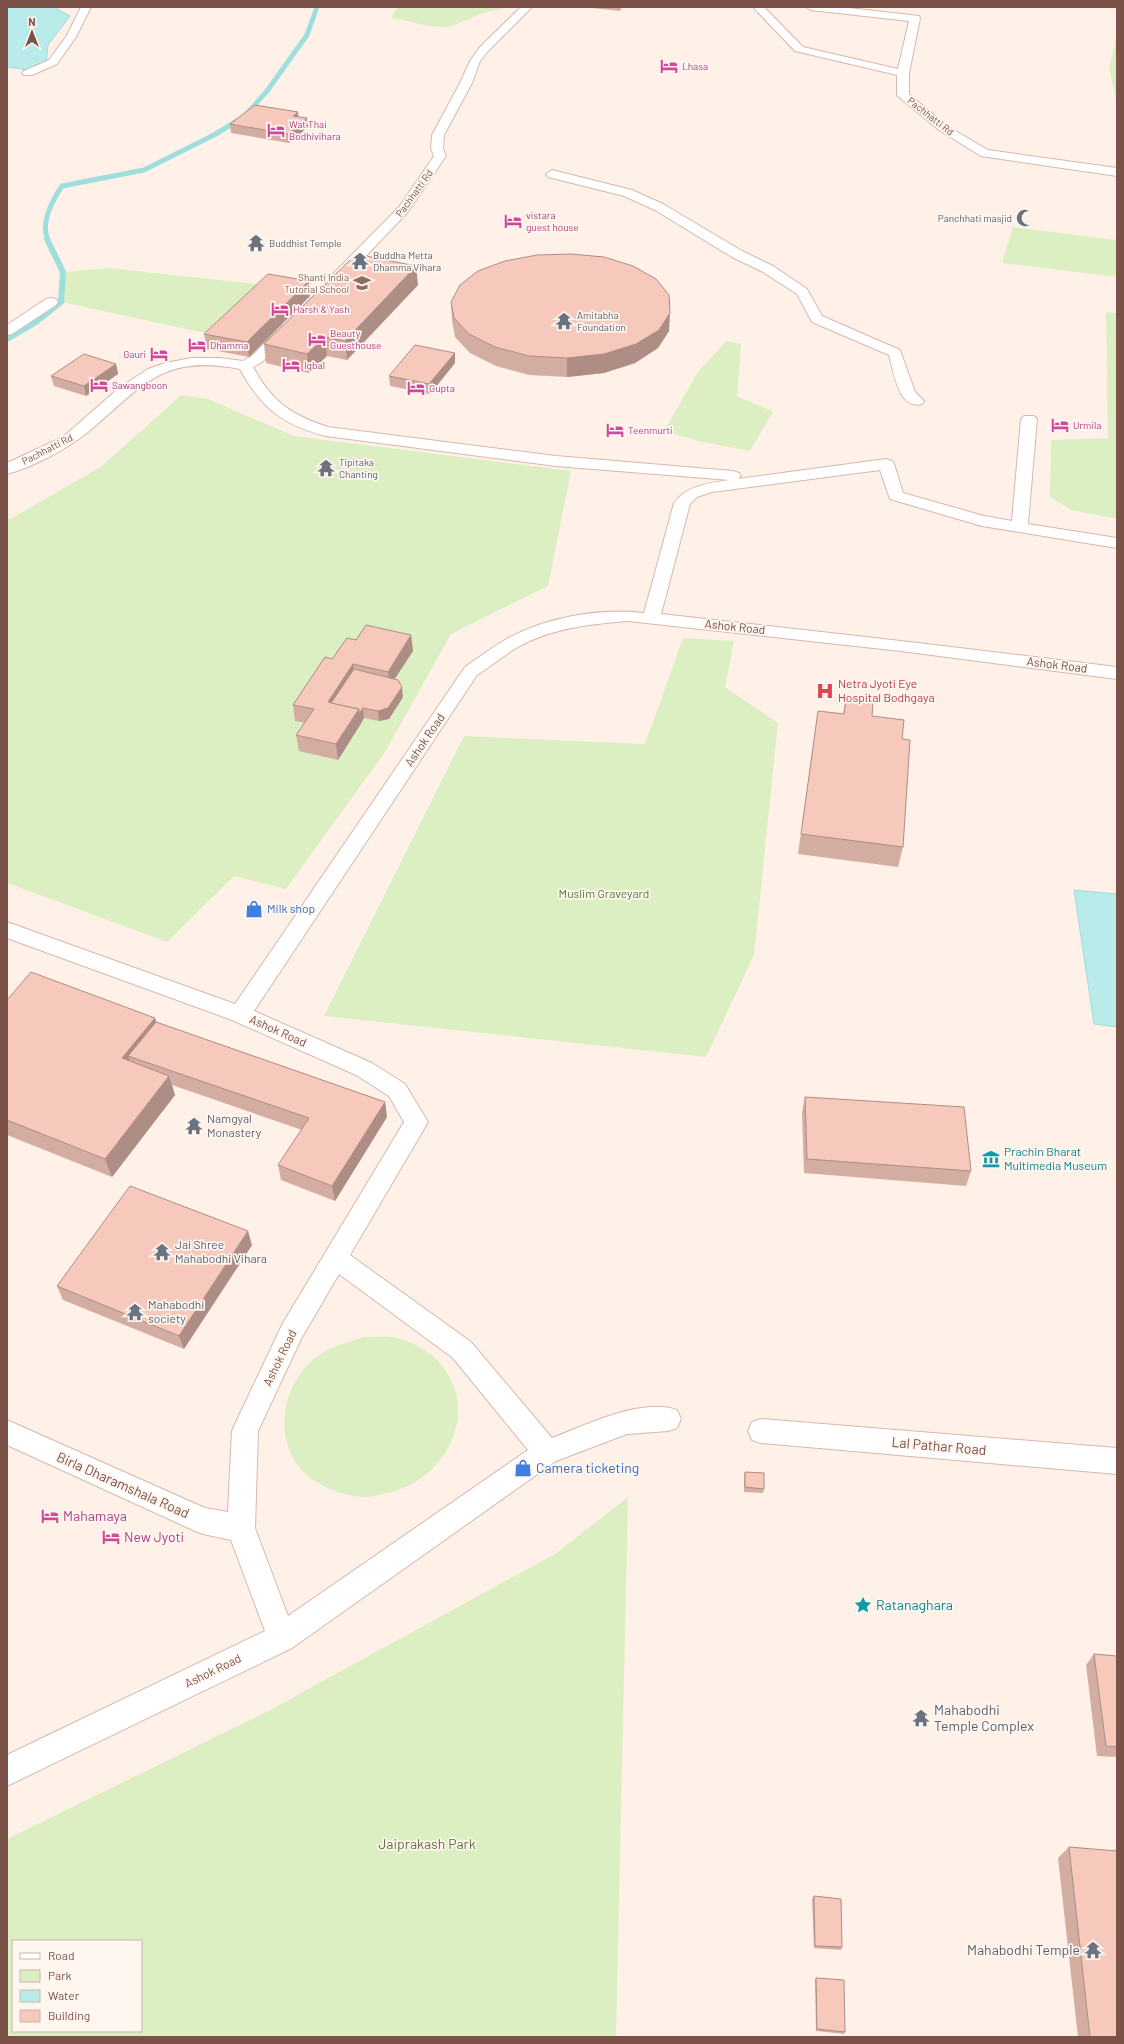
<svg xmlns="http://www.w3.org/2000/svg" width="1124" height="2044" font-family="Barlow,sans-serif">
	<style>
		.green { fill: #dcefc3; fill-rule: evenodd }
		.water { fill: #b9ebea; stroke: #9ededd }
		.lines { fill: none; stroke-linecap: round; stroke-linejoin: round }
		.stream-far1 { stroke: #9ededd; stroke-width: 5 }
		.stream { stroke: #9ededd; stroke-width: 6 }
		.minor-casing { stroke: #d5b8ae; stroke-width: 2 }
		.minor { fill: #fff; fill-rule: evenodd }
		.wall { fill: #d4ada2 }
		.shaded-wall { fill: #ad8d84 }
		.building { fill: #f7c9bc; stroke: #ad8d84 }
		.labels { text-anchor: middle; stroke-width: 3.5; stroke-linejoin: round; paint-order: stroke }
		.far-hotel-label { font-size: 10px; fill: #b23c85; stroke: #fff6f0; text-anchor: start }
		.far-street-label { font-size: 10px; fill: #7c5148; stroke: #fff6f0 }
		.far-worship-label { font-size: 10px; fill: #5b616d; stroke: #fff6f0; text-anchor: start }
		.far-education-label { font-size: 10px; fill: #785e54; stroke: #fff6f0; text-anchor: end }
		.street-label { font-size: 12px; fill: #7c5148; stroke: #fff6f0 }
		.health-label { font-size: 12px; fill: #be3a42; stroke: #fff6f0; text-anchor: start }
		.park-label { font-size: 12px; fill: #567739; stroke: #fff6f0 }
		.shop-label { font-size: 12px; fill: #366cbe; stroke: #fff6f0; text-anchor: start }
		.worship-label { font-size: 12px; fill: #5b616d; stroke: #fff6f0; text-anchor: start }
		.culture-label { font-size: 12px; fill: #0d838f; stroke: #fff6f0; text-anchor: start }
		.near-street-label { font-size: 14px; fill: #7c5148; stroke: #fff6f0 }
		.near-shop-label { font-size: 14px; fill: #366cbe; stroke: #fff6f0; text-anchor: start }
		.near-hotel-label { font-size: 14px; fill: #b23c85; stroke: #fff6f0; text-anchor: start }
		.near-culture-label { font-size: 14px; fill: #0d838f; stroke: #fff6f0; text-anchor: start }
		.near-worship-label { font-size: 14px; fill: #5b616d; stroke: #fff6f0; text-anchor: start }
		.near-park-label { font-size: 14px; fill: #567739; stroke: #fff6f0 }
	</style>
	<rect width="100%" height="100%" fill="#fff1e7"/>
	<g class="green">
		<path d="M398,7H505C500,11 493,10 487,12C475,15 464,22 452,26C436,30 407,21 391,17Z"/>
		<polygon points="1116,39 1117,39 1117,104 1109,68"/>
		<polygon points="1013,227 1117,240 1117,277 1002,263"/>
		<polygon points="109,268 266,285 214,335 61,302 63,272"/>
		<polygon points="1106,312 1117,313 1117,519 1071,510 1050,497 1051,440 1108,438"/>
		<polygon points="726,341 741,344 737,396 773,412 750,451 698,441 664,431 698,372"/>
		<polygon points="181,395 208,399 294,436 571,471 548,586 451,634 385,752 286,889 234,876 167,942 7,883 7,519 12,518 102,466"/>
		<polygon points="683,638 734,641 725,687 778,723 754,955 706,1057 324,1016 464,736 645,744"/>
		<path d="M364,1337C373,1337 383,1336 392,1337C411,1340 431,1351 443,1367C481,1418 442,1484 383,1494C377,1495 369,1498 363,1497C345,1496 332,1491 317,1482C272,1456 276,1390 315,1358C329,1347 347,1342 364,1337Z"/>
		<path d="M628,1497L616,2037H7V1839L268,1711L555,1554ZM13,1941H141V2031H13Z"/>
	</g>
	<g class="water">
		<polygon points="7,7 54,7 70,16 48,45 46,63 28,70 7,67"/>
		<polygon points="1074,890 1117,894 1117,1027 1094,1024"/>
	</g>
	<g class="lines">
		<path class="stream-far1" d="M48,240C40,223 52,201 62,186L144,170L214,135L245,116L267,91L307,35L317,7"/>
		<polyline class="stream" points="7,339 36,322 61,302 63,272 47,239"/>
		<g class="minor-casing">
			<g id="minor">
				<polygon points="81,7 91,7 76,37 57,64 32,75 24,75 22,73 24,71 49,60 66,37"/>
				<polygon points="521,7 532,7 488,51 480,61 472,83 444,135 443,148 446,156 407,213 344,279 334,279 332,276 334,273 399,207 434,156 431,148 432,135 460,83 470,61 480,47"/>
				<polygon points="753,7 764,7 803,47 898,69 909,21 811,10 806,7 840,7 919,16 920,18 909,73 909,94 947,126 988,150 1117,168 1117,176 981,156 939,130 899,97 897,95 897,75 795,51"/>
				<path d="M552,170L632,190L663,204L742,251L773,266L807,289L822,316L900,350L915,392L924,401L922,404C898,410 894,372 889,355L812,322L797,294L763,272L732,257L655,210L624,196L548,177L546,174Z"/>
				<polygon points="51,298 56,299 58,302 56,305 12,334 7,335 7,325 46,299"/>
				<path d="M285,326L290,327L292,330L290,333L262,362L253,367C272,402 291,415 328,427L556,456L733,471L739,473L741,476L738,479L886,459L892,461L894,464L903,493L984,516L1012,521L1021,419L1024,416H1034L1037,419L1028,524L1117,538V548L982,526L890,499L880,470L712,492L697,497L690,504L661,614L901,641L1117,667V679L901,651L628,621C590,624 552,628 518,647C504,655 491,666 477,675L254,1011L372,1063L405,1084L428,1122L350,1255L471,1342L552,1438C586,1425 642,1397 677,1410L681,1419L677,1428L668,1431L627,1434L556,1461L292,1648L7,1786V1755L265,1631L231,1540L203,1534L193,1530L7,1445V1420L205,1508L228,1512L232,1431L236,1422L283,1323L404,1122L389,1096L356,1075L232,1020L7,938V922L235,1004L465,667C478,658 491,648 505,640C545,617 599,608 644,613L674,503C687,485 710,483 730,480L556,466L326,436C283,425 261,408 240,369C161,353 141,388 88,432C67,449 33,467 7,474V463L63,437L119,388L148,369L165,363L192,358H220L243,361L252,356L280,327ZM339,1274L453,1358L528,1450L288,1616L255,1528L258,1431L301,1339Z"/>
				<polygon points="761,1419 1117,1448 1117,1474 761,1443 752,1440 748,1431 752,1422"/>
			</g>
		</g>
		<use href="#minor" class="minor"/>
	</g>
	<g class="wall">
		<polygon points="583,7 622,7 620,11"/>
		<polygon points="299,117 308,127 289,143 231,133 230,124"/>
		<polygon points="309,281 310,296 249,357 207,349 204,334"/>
		<polygon points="418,285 347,360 327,356 309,373 266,363 264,344"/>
		<polygon points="451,302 669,331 658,348 635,363 604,373 567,377 529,375 496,366 470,353 455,337 452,320"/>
		<polygon points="455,353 455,363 430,394 390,386 389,376"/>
		<polygon points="116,364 118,374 86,396 54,386 51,376"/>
		<polygon points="411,635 413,651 394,679 403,697 389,719 379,721 364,718 360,725 338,760 299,751 296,735 305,723 295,721 293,705 332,659 356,640"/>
		<polygon points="846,699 872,716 902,739 903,847 898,867 798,854 818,711 843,714"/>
		<polygon points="7,1000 155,1018 156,1022 385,1102 387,1117 335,1201 281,1180 278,1165 302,1130 172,1085 175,1095 112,1177 7,1135"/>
		<polygon points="805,1097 971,1171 966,1186 804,1173 802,1112"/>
		<polygon points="252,1245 184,1349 63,1300 57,1286"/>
		<polygon points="745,1472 764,1489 763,1493 744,1492 744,1476"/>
		<polygon points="1094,1654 1117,1656 1117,1757 1097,1756 1086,1665"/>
		<polygon points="1069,1847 1117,2037 1078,2037 1058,1858"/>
		<polygon points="814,1896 842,1947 841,1950 814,1948 812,1899"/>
		<polygon points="816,1978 845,2032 844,2034 816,2031 815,1980"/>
	</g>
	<g class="shaded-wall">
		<polygon points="298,112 299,121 293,116"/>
		<polygon points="307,118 308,127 289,143 288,134"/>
		<polygon points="416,266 418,285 347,360 345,341"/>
		<polygon points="309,281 310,296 249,357 247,342"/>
		<polygon points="670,313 669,331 658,348 635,363 604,373 567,377 567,358"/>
		<polygon points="325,337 327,356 309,373 307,354"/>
		<polygon points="455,353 455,363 430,394 429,384"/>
		<polygon points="116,364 118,374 86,396 84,386"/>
		<polygon points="411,635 413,651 389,688 388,672"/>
		<polygon points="353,664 355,680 330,718 328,702"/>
		<polygon points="402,687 403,697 389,719 379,721 378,711"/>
		<polygon points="363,708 364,718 360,725 338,760 336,744 359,709"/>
		<polygon points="155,1018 161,1037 128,1056 133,1071 122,1058"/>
		<polygon points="169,1076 175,1095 112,1177 105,1159"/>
		<polygon points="385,1102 387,1117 335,1201 332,1186"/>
		<polygon points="248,1231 252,1245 184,1349 179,1336"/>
	</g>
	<g class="building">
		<polygon points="255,105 298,112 293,116 307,118 288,134 230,124"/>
		<polygon points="356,254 416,266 345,341 325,337 307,354 264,344"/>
		<polygon points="571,254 604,257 633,266 656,279 669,295 670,313 659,330 636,344 604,354 567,358 529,356 495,347 469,334 454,318 451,302 460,285 478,271 505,261 537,255"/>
		<polygon points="268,274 309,281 247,342 204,334"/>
		<polygon points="415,345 455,353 429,384 389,376"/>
		<polygon points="84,354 116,364 84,386 51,376"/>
		<polygon points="366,625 411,635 388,672 353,664 328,702 359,709 336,744 296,735 314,709 293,705 325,657 332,659 347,638 356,640"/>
		<polygon points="354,669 398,680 402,687 388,708 378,711 363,708 359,714 359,709 331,703"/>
		<polygon points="846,699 873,702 872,716 904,720 902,739 910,740 903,847 801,834 818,711 844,714"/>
		<polygon points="31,972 155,1018 122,1058 169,1076 105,1159 7,1120 7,1000"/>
		<polygon points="156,1022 385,1102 332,1186 278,1165 309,1118 128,1056"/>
		<polygon points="805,1097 964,1107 971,1171 807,1159"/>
		<polygon points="130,1186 248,1231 179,1336 57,1286"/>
		<polygon points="745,1472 764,1473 764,1489 745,1487"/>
		<polygon points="1094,1654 1117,1656 1117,1747 1106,1746"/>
		<polygon points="1069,1847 1117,1851 1117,2037 1090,2037"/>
		<polygon points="814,1896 841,1899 842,1947 815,1946"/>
		<polygon points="816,1978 844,1980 845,2032 817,2029"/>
	</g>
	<defs>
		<g id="hotel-bare" transform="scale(1.38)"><path d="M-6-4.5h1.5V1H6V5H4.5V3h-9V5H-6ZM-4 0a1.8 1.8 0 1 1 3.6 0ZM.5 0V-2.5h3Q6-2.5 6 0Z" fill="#d1479c" stroke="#fff6f0" stroke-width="2.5" paint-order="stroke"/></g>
		<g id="mosque-bare" transform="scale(1.38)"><path d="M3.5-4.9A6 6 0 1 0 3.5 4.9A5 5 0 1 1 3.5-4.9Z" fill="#6b7280" stroke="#fff6f0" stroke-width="2.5" paint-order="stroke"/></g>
		<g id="temple-bare" transform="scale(1.38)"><path d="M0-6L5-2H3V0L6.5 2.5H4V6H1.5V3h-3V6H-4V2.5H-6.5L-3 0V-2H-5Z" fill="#6b7280" stroke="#fff6f0" stroke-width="2.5" paint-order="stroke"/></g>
		<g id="school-bare" transform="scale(1.38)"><path d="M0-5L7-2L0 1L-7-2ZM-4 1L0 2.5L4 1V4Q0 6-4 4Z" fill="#8d6e63" stroke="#fff6f0" stroke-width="2.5" paint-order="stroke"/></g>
		<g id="hospital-bare" transform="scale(1.38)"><path d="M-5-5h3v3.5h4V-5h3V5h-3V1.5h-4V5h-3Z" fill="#e0444e" stroke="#fff6f0" stroke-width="2.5" paint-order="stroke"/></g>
		<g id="shop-bare" transform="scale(1.38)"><path d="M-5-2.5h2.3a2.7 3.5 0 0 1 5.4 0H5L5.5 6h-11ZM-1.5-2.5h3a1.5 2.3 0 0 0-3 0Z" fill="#3f7fe0" stroke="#fff6f0" stroke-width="2.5" paint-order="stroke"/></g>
		<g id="museum-bare" transform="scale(1.38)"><path d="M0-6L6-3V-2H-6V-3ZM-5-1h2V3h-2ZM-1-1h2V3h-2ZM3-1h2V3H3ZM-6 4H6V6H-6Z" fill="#0f9aa8" stroke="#fff6f0" stroke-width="2.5" paint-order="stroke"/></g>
		<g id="sight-bare" transform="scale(1.38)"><path d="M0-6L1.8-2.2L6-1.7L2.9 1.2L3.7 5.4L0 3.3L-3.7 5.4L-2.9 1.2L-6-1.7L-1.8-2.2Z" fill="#0f9aa8" stroke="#fff6f0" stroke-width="2.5" paint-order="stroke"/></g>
	</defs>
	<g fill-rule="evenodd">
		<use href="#hotel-bare" x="669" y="66"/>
		<use href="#hotel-bare" x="276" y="130"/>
		<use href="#mosque-bare" x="1025" y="218"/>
		<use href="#hotel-bare" x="513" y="221"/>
		<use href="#temple-bare" x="256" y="243"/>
		<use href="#temple-bare" x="360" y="261"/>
		<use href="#school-bare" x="362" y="283"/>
		<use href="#hotel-bare" x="280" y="309"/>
		<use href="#temple-bare" x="564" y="321"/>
		<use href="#hotel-bare" x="317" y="339"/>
		<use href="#hotel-bare" x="197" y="345"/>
		<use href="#hotel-bare" x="159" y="354"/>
		<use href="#hotel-bare" x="291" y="365"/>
		<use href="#hotel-bare" x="99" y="385"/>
		<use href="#hotel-bare" x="416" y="388"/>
		<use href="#hotel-bare" x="1060" y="425"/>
		<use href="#hotel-bare" x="615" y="430"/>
		<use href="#temple-bare" x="326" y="468"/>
		<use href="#hospital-bare" x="825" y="691"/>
		<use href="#shop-bare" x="254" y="909"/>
		<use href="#temple-bare" x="194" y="1126"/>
		<use href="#museum-bare" x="991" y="1159"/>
		<use href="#temple-bare" x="162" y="1252"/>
		<use href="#temple-bare" x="135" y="1312"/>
		<use href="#shop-bare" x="523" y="1468"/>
		<use href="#hotel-bare" x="50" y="1516"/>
		<use href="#hotel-bare" x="111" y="1537"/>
		<use href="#sight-bare" x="863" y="1605"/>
		<use href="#temple-bare" x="921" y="1718"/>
		<use href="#temple-bare" x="1093" y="1950"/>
	</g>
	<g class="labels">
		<g class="far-hotel-label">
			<text x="682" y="70">Lhasa</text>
			<text x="289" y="128">Wat Thai<tspan x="289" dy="12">Bodhivihara</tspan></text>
			<text x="526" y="219">vistara<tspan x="526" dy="12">guest house</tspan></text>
			<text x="293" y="313">Harsh &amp; Yash</text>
			<text x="330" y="337">Beauty<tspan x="330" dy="12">Guesthouse</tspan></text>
			<text x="210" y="349">Dhamma</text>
			<text x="146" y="358" text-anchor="end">Gauri</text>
			<text x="304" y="369">Iqbal</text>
			<text x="112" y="389">Sawangboon</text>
			<text x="429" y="392">Gupta</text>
			<text x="1073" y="429">Urmila</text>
			<text x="628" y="434">Teenmurti</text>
		</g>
		<g class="far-street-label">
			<text transform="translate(931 116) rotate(38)" y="4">Pachhatti Rd</text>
			<text transform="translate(414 193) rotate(-54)" y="4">Pachhatti Rd</text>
			<text transform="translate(47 449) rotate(-27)" y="4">Pachhatti Rd</text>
		</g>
		<g class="far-worship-label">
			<text x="1012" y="222" text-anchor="end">Panchhati masjid</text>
			<text x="269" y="247">Buddhist Temple</text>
			<text x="373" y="259">Buddha Metta<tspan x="373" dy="12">Dhamma Vihara</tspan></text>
			<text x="577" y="319">Amitabha<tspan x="577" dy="12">Foundation</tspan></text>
			<text x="339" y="466">Tipitaka<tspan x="339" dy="12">Chanting</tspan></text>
		</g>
		<g class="far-education-label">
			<text x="349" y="281">Shanti India<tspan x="349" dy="12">Tutorial School</tspan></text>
		</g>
		<g class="street-label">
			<text transform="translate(735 627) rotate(6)" y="4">Ashok Road</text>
			<text transform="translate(1057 665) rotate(7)" y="4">Ashok Road</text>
			<text transform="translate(425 740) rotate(-56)" y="4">Ashok Road</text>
			<text transform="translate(278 1031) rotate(24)" y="4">Ashok Road</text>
			<text transform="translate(280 1358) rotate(-64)" y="4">Ashok Road</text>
			<text transform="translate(213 1671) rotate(-26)" y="4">Ashok Road</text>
		</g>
		<g class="health-label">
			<text x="838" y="688">Netra Jyoti Eye<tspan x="838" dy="14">Hospital Bodhgaya</tspan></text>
		</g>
		<g class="park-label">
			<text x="604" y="898">Muslim Graveyard</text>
		</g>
		<g class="shop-label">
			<text x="267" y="913">Milk shop</text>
		</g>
		<g class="worship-label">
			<text x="207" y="1123">Namgyal<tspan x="207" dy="14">Monastery</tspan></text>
			<text x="175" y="1249">Jai Shree<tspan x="175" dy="14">Mahabodhi Vihara</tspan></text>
			<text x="148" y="1309">Mahabodhi<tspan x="148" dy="14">society</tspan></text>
		</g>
		<g class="culture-label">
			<text x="1004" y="1156">Prachin Bharat<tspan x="1004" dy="14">Multimedia Museum</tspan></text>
		</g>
		<g class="near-street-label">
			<text transform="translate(939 1446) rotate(5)" y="5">Lal Pathar Road</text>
			<text transform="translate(123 1485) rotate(24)" y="5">Birla Dharamshala Road</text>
		</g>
		<g class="near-shop-label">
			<text x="536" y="1473">Camera ticketing</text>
		</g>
		<g class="near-hotel-label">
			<text x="63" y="1521">Mahamaya</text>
			<text x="124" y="1542">New Jyoti</text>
		</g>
		<g class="near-culture-label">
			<text x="876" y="1610">Ratanaghara</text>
		</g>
		<g class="near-worship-label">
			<text x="934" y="1715">Mahabodhi<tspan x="934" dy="16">Temple Complex</tspan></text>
			<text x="1080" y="1955" text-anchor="end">Mahabodhi Temple</text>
		</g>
		<g class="near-park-label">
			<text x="427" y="1849">Jaiprakash Park</text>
		</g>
	</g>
	<rect width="1124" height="2044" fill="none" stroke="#7c5148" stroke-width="16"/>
	<rect x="12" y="1940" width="130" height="92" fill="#fff6f0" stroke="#cbb4ad"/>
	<rect x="20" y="1953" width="20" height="6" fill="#ffffff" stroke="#cbb4ad"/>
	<text x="48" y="1960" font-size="12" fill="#7c5148">Road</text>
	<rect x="20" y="1970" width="20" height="12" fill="#dcefc3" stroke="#cbb4ad"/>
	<text x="48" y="1980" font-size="12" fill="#7c5148">Park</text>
	<rect x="20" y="1990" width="20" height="12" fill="#b9ebea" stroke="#cbb4ad"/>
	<text x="48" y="2000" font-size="12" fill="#7c5148">Water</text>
	<rect x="20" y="2010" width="20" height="12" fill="#f7c9bc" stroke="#cbb4ad"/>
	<text x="48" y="2020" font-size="12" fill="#7c5148">Building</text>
	<g transform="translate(32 32)" stroke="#fff6f0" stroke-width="3" paint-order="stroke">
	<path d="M0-3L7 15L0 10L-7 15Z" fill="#7c5148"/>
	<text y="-6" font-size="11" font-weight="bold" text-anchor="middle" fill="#7c5148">N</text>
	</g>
</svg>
